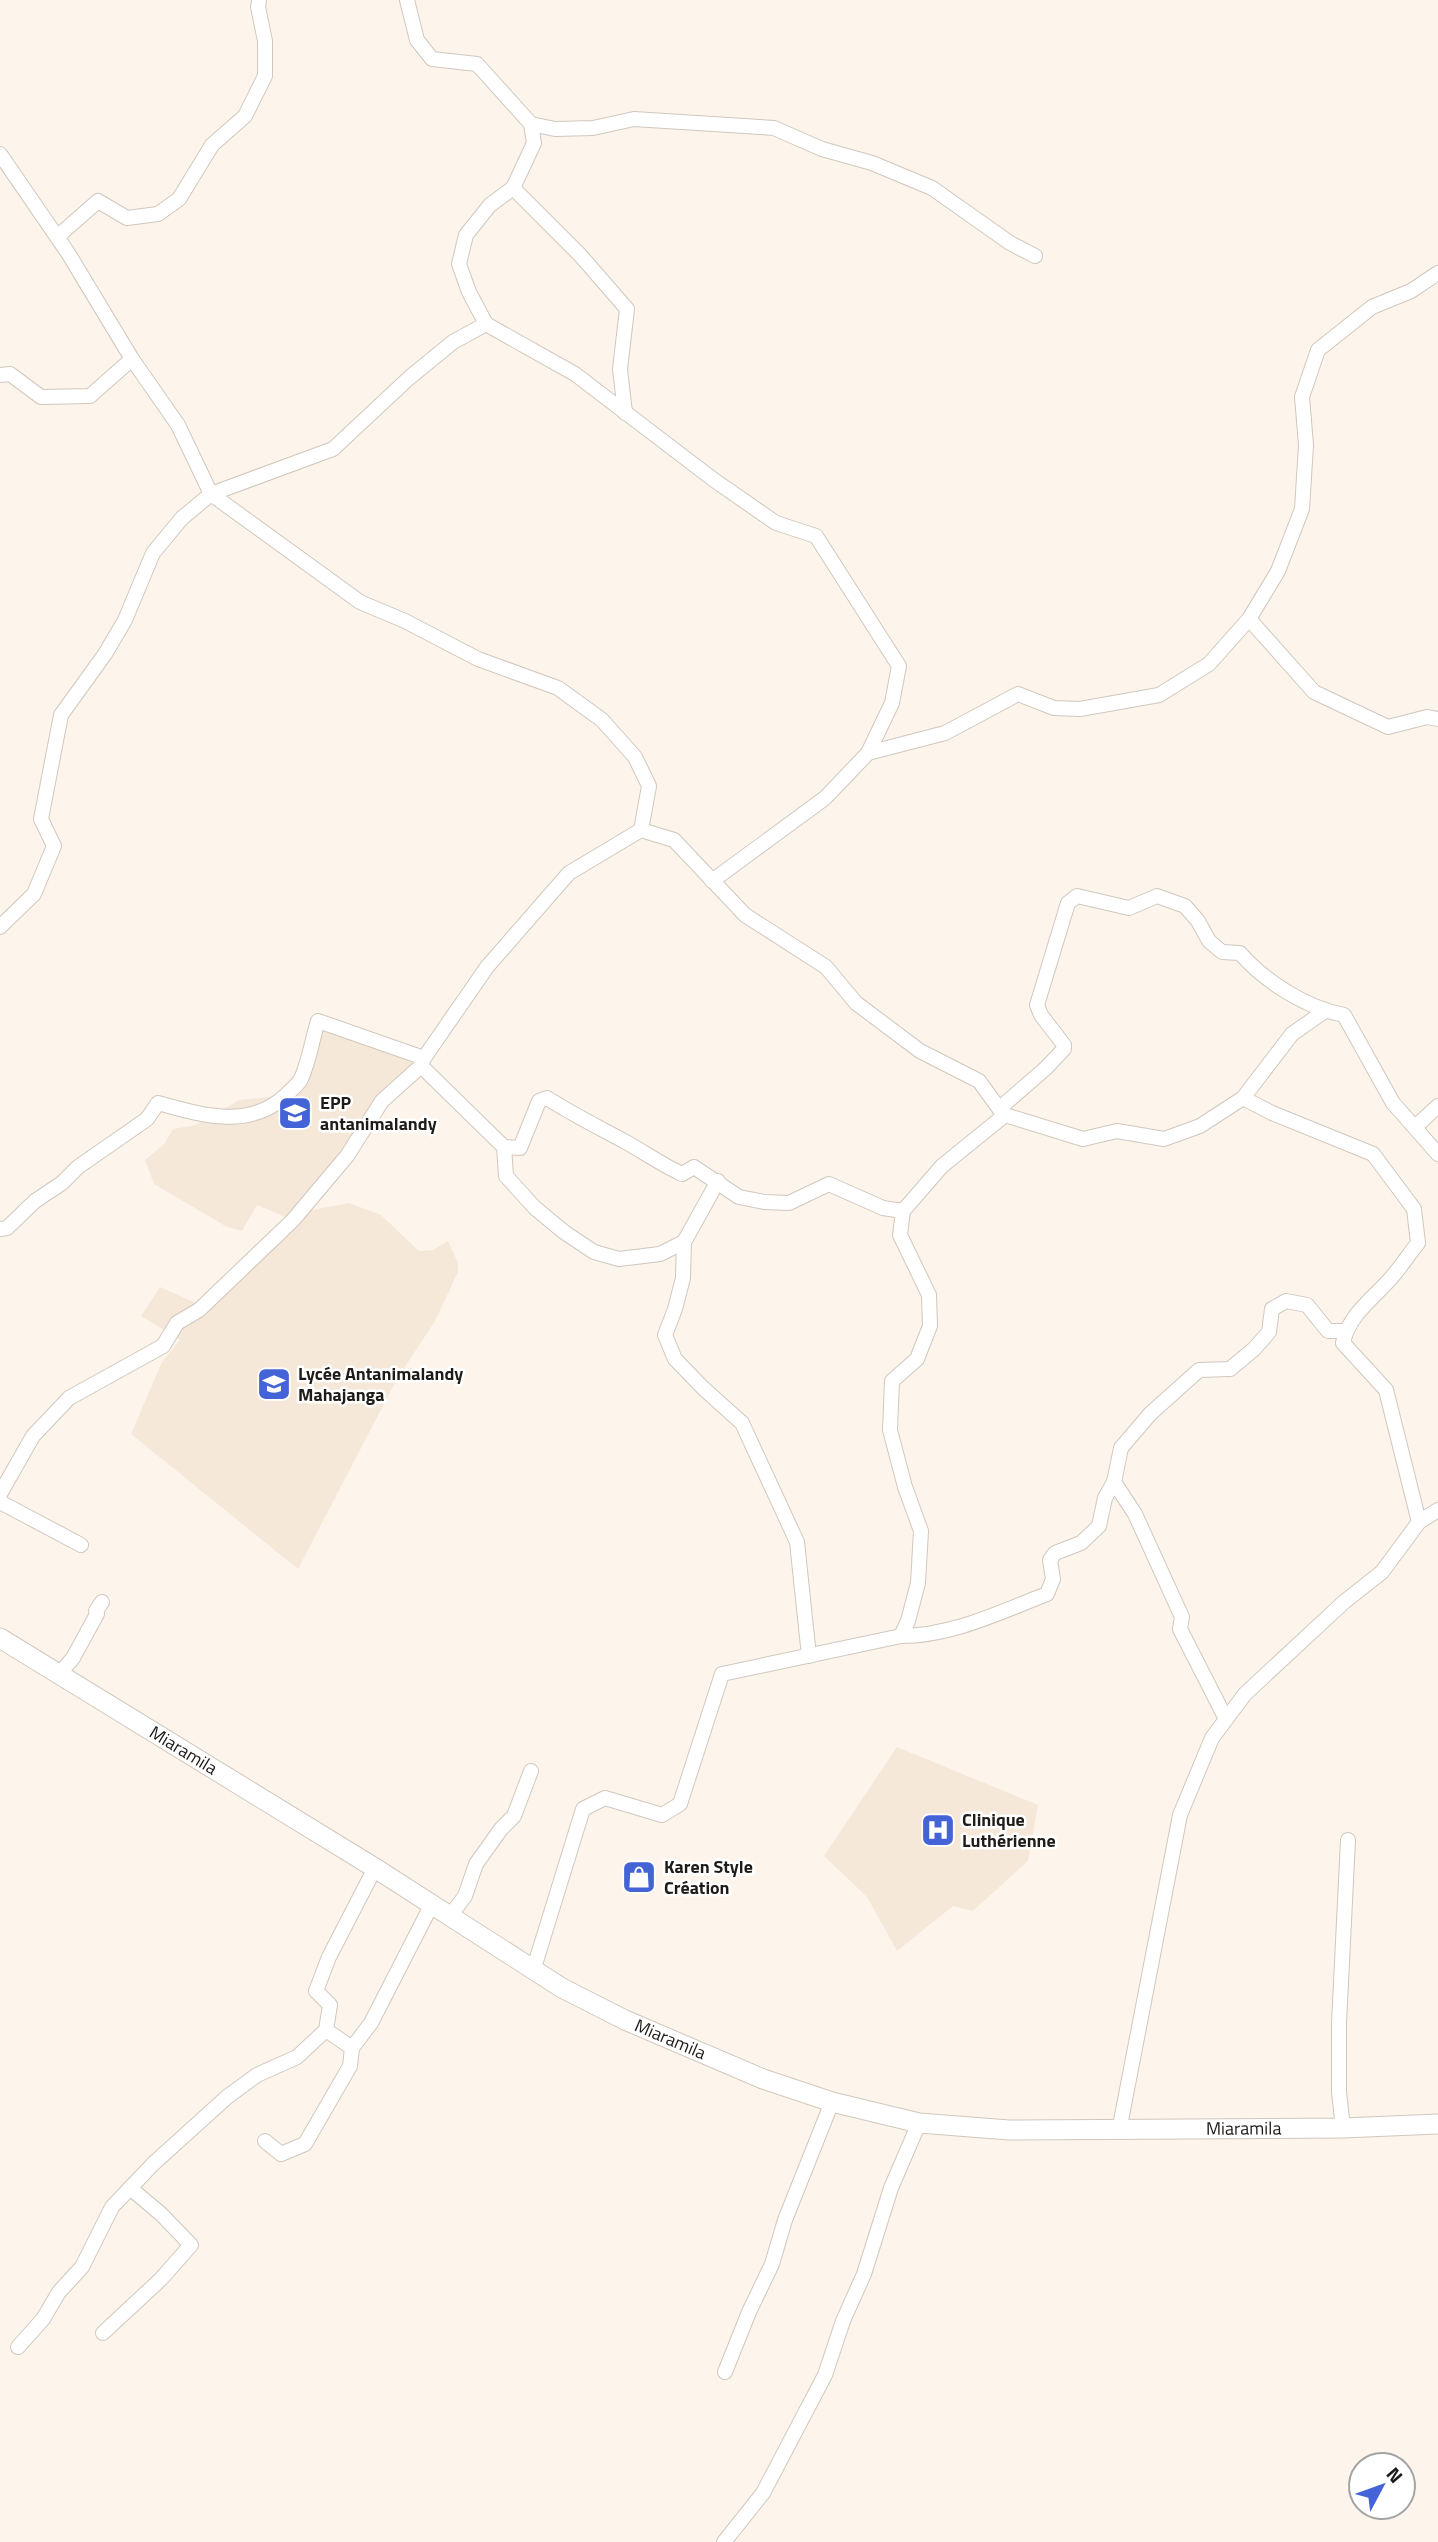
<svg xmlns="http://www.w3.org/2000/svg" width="1438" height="2542" font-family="'Titillium Web',sans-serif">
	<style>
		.built { fill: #f5e8d8 }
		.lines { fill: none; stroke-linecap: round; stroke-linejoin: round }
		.minor-casing { stroke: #d0c7be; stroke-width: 16 }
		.major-casing { stroke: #d0c7be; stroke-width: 21 }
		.minor { stroke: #fff; stroke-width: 14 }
		.major { stroke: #fff; stroke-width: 19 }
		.labels { text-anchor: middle; stroke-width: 5; stroke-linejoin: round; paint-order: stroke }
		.poi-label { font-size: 18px; font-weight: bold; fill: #1e1b18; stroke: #fff; text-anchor: start }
		.street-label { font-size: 18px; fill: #1e1b18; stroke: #fff }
	</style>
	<rect width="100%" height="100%" fill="#fdf5eb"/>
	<g class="built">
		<polygon points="325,1019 386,1042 421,1066 382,1101 293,1220 257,1205 242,1231 227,1227 154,1184 145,1160 164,1144 173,1129 196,1125 239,1100 276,1096 307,1058"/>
		<polygon points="349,1203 381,1215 419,1251 433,1250 448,1241 458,1263 458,1272 435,1321 397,1379 298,1569 131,1434 162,1362 180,1340 141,1316 160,1287 207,1308 306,1211"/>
		<polygon points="897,1747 1038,1805 1028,1861 973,1911 953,1906 897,1951 867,1897 824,1856"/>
	</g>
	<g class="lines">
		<g class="minor-casing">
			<g id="minor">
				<polyline points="407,0 417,40 432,59 477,64 531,124 534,143 513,188 490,205 466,235 459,264 469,292 486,324 575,374 714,480 776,523 816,536 899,666 892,703 868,753 825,798 712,881"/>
				<polyline points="531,124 555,129 593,128 634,119 774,128 822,149 872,163 932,188 1010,243 1035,256"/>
				<polyline points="0,154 68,253 132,359 178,425 211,494 360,602 405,621 478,659 558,688 602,720 635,757 649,786 641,830 569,873 487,967 424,1058 421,1066 382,1101 347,1156 293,1220 199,1310 177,1323 163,1346 69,1398 33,1436 0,1494"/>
				<polyline points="513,188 580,255 627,309 620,369 625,413"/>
				<polyline points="57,237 98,201 127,218 158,214 179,199 212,145 245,116 265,76 265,41 258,7 259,0"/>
				<polyline points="0,375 10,374 41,397 90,396 132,359"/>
				<polyline points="1249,619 1314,692 1388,727 1427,717 1438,719"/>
				<polyline points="868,753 945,733 1018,694 1054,708 1080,709 1159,695 1209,664 1249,619 1278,571 1302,509 1306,445 1302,397 1318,350 1372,307 1411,291 1438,273"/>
				<polyline points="641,830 674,840 745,915 826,967 856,1003 920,1051 979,1081 1003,1114"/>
				<polyline points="0,927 34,894 54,846 41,819 61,715 105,654 125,620 153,553 182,518 211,494 333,449 409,378 453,342 486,324"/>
				<path d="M421,1066L504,1147L520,1148L539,1101L547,1098C572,1114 598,1127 624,1141C644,1152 662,1165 682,1174L694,1167L739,1197L764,1202L789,1203L829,1184L883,1208L903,1211"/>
				<path d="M1243,1098L1272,1113L1373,1154L1414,1209L1418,1243C1409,1254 1401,1267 1391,1278C1373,1299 1349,1314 1343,1343L1386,1390L1419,1522"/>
				<path d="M1000,1108L1046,1068L1064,1049V1045L1041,1015L1037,1005L1068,903L1077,896L1129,908L1157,896L1185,906L1198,921L1209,941L1222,952L1240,953C1265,982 1307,1008 1344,1015L1393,1103L1438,1154"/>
				<polyline points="1415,1127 1438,1106"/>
				<polyline points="504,1147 506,1176 535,1208 564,1232 594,1252 619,1259 660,1254 684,1242"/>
				<polyline points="718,1181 684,1242 683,1278 675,1309 665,1335 675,1359 703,1388 742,1423 797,1542 809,1656"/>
				<path d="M0,1229L7,1228L35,1201L62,1183L78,1167L147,1119L158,1103C201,1115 250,1130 286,1095C291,1090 298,1085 301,1079C309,1062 312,1040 318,1021L424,1058"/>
				<polyline points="0,1502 81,1545"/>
				<path d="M901,1636C952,1636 1000,1612 1047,1594L1053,1579L1050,1560L1055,1553L1081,1543L1099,1526L1105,1498L1114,1482"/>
				<polyline points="60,1673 73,1658 97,1614 96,1611 102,1602"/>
				<polyline points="1226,1719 1180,1629 1182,1617 1135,1514 1114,1482 1121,1448 1150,1414 1199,1370 1230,1369 1254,1349 1269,1332 1272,1309 1286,1301 1307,1305 1328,1331 1345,1331"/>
				<polyline points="450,1916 465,1896 476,1864 501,1829 514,1816 531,1771"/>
				<polyline points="533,1971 583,1809 605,1798 662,1815 680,1804 722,1674 901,1636 908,1621 918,1583 921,1531 905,1487 890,1430 892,1381 917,1359 930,1326 929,1295 900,1235 903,1211 942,1166 1005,1115 1083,1139 1117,1131 1164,1139 1200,1126 1243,1098 1292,1034 1325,1011"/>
				<polyline points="352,2048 371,2023 432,1904"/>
				<polyline points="1343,2128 1339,2092 1339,2023 1348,1840"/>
				<polyline points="1119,2131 1180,1815 1212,1738 1245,1694 1344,1602 1382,1572 1419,1522 1438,1510"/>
				<polyline points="265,2141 281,2154 305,2144 350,2066 352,2048 326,2030"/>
				<polyline points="103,2333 161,2279 191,2245 161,2214 130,2188"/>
				<polyline points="18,2347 43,2319 59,2292 82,2267 112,2207 153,2164 227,2097 257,2075 297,2057 326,2030 330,2005 316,1991 329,1957 375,1868"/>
				<polyline points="725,2372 749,2312 772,2264 785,2220 832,2102"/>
				<polyline points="724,2542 763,2493 825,2375 843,2321 864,2274 891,2188 919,2123"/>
			</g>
		</g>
		<g class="major-casing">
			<g id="major">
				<path id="s1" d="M0,1638L375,1868L562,1988L625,2020L763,2079L832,2102L919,2123L1009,2130L1343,2128L1438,2124"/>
			</g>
		</g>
		<use href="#minor" class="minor"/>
		<use href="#major" class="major"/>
	</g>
	<defs>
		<g id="school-square" transform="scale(1.75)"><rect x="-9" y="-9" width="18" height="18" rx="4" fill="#4463d6" stroke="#fff"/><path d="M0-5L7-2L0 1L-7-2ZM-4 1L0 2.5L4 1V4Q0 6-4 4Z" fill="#fff"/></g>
		<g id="hospital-square" transform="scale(1.75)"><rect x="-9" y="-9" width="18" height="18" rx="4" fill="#4463d6" stroke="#fff"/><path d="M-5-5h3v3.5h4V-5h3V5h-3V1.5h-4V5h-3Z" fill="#fff"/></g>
		<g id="shop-square" transform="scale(1.75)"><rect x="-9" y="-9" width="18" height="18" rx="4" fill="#4463d6" stroke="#fff"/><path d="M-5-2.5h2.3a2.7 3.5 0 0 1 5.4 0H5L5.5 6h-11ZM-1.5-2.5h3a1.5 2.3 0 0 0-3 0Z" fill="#fff"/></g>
	</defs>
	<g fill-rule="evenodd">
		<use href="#school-square" x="295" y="1113"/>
		<use href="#school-square" x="274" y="1384"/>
		<use href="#hospital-square" x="938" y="1830"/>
		<use href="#shop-square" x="639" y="1877"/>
	</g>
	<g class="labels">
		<g class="poi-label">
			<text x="320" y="1109">EPP<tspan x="320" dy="21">antanimalandy</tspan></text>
			<text x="298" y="1380">Lycée Antanimalandy<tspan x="298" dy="21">Mahajanga</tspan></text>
			<text x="962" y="1826">Clinique<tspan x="962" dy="21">Luthérienne</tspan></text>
			<text x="664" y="1873">Karen Style<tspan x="664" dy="21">Création</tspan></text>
		</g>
		<g class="street-label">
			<text dy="6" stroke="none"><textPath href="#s1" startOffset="215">Miaramila</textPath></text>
			<text dy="6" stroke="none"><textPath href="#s1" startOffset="782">Miaramila</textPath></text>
			<text dy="6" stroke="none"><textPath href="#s1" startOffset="1370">Miaramila</textPath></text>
		</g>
	</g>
	<g transform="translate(1382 2486) rotate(49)"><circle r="33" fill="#ffffff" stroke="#a5a4a3" stroke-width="2"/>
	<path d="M0-5L12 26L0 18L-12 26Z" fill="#4463d6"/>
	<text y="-10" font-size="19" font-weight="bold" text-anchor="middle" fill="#1e1b18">N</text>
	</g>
</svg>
